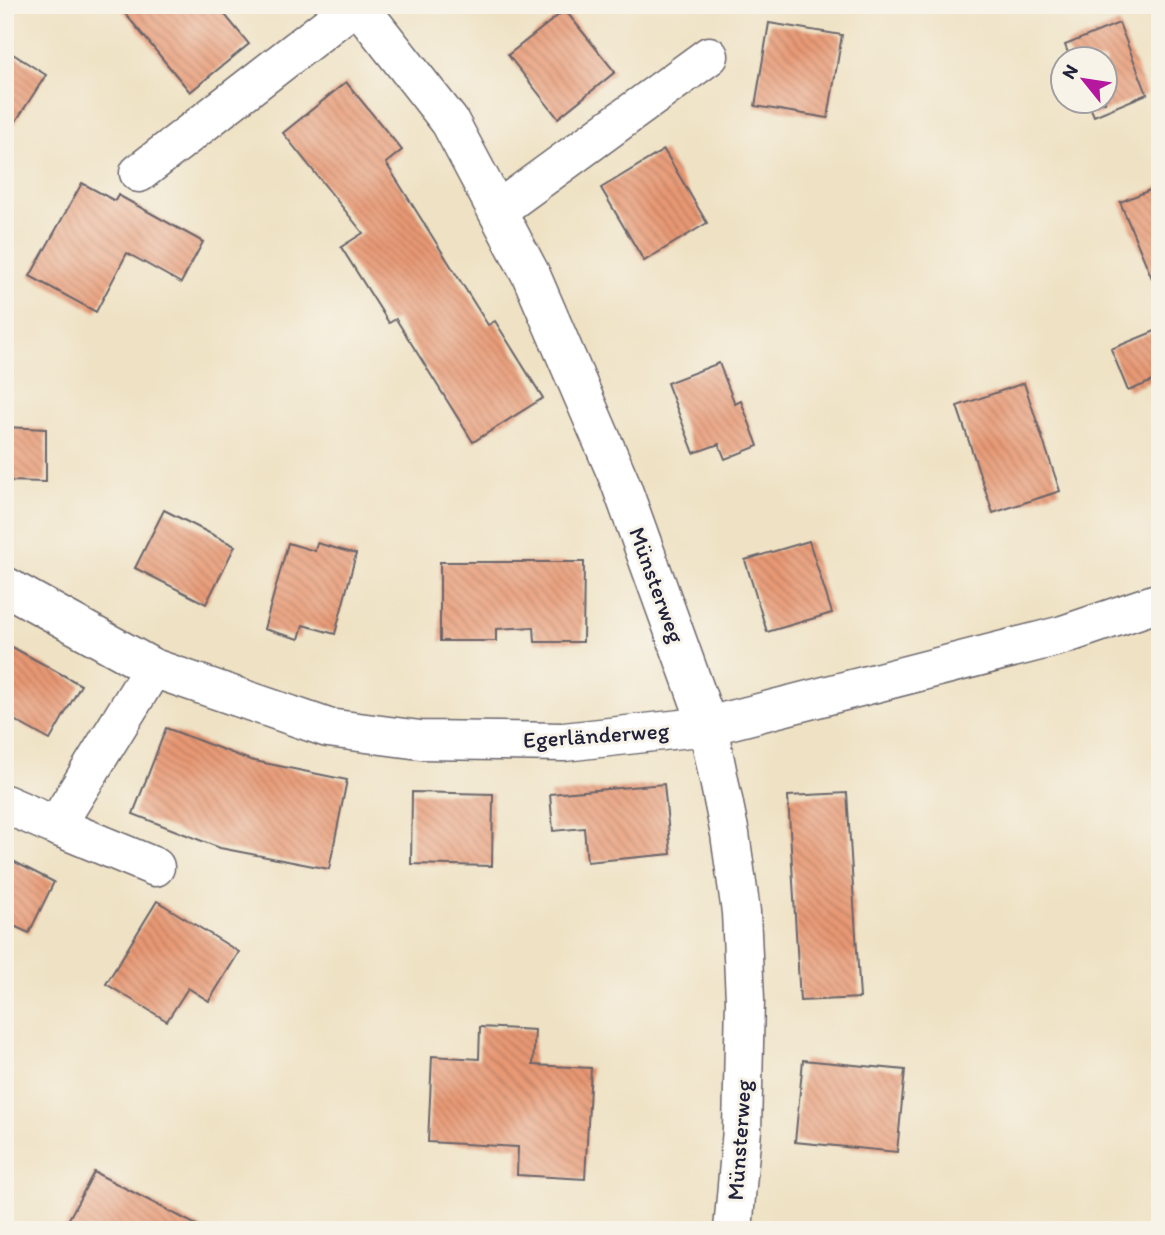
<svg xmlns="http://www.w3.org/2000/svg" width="1165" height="1235" font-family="Itim,sans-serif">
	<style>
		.building { fill: url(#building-back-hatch) }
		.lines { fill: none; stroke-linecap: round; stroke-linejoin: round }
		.minor-casing { stroke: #6a656b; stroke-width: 41 }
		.minor { stroke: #fff; stroke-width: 38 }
		.labels { text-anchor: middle; stroke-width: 6; stroke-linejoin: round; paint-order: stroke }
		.street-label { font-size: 23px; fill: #22223b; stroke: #f7f3e8 }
	</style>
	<defs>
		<pattern id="building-back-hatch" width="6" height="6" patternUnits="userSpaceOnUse" patternTransform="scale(1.75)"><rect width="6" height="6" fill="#e89873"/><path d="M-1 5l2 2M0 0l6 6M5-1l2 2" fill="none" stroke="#bc7c60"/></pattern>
	</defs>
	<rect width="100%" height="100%" fill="#f7f3e8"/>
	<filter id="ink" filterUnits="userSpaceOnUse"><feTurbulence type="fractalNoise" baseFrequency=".0143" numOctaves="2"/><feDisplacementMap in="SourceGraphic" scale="14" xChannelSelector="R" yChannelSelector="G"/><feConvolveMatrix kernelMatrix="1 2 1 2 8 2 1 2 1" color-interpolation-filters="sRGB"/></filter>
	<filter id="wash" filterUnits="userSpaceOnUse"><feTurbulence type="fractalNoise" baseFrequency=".00686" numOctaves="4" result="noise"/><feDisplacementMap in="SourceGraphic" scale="28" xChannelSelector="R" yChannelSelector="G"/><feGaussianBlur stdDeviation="1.57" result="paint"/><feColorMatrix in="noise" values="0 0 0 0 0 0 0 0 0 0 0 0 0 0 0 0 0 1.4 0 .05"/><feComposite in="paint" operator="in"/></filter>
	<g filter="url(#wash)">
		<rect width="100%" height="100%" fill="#efe2c4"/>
		<g id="blocks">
			<g class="building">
				<polygon points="118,5 217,5 249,44 190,92"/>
				<polygon points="565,10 615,72 558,118 508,55"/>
				<polygon points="769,23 842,35 828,118 755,106"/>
				<polygon points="1119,23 1147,94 1094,116 1088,102 1105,102 1105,60 1071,60 1065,45"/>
				<polygon points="5,49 46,75 5,138"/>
				<polygon points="346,82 402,150 386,163 488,325 495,321 543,398 473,442 396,319 389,323 341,247 363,233 283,133"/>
				<polygon points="664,150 707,223 644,261 601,188"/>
				<polygon points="82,183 115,201 118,195 203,242 181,283 127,253 96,312 30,276"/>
				<polygon points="1160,186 1160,294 1159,295 1120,202"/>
				<polygon points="1160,329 1160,378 1128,391 1111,349"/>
				<polygon points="719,363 735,404 741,401 758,446 725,459 719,444 694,453 667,383"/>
				<polygon points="1024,383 1060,491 993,513 957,406"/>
				<polygon points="5,427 46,429 46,482 5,481"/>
				<polygon points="164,510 235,546 206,604 135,568"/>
				<polygon points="809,541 832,613 767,632 745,560"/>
				<polygon points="288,543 315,551 317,543 356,554 335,634 303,625 299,639 264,629"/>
				<polygon points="440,562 584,562 583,642 535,642 534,627 496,629 496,641 440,641"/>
				<polygon points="5,643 81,685 50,740 5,715"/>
				<polygon points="166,728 250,760 347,780 329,869 220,848 133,814"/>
				<polygon points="664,784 671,854 587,862 584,828 553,831 550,794"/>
				<polygon points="412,792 493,794 492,866 411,864"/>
				<polygon points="847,793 860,998 800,1001 788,796"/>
				<polygon points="5,857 54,882 29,933 5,922"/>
				<polygon points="157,901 239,952 209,1001 188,988 167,1021 106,984"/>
				<polygon points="480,1027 535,1030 533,1065 591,1068 585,1179 517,1175 518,1147 428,1142 432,1056 479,1059"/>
				<polygon points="803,1060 905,1070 897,1152 795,1142"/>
				<polygon points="94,1172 206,1230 63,1230"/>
			</g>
		</g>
	</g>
	<g filter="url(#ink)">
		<use href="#blocks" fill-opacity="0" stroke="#6a656b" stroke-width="2"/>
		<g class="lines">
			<g class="minor-casing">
				<g id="minor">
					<polyline points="358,5 450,122 531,275 620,482 708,726 730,834 741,912 745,1000 742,1130 733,1230"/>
					<polyline points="139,173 355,5"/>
					<polyline points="498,210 709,56"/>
					<polyline points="5,586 153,668 328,728 420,740 564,742 708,726 1063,635 1160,602"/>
					<polyline points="5,804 56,826 153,668"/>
					<polyline points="56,826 155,867"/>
				</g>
			</g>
			<use href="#minor" class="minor"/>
		</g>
	</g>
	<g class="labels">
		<g class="street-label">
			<text transform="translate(657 585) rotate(70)" y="8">Münsterweg</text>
			<text transform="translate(596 735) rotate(-4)" y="8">Egerländerweg</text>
			<text transform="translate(739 1140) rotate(-86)" y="8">Münsterweg</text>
		</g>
	</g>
	<rect width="1165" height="1235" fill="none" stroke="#f7f3e8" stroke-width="28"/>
	<g transform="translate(1084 80) rotate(300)"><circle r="33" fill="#f7f3e8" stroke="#a29fa3" stroke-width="2"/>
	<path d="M0-5L12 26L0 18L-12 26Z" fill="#b5179e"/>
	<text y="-10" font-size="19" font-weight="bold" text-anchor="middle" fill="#22223b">N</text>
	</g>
</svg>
